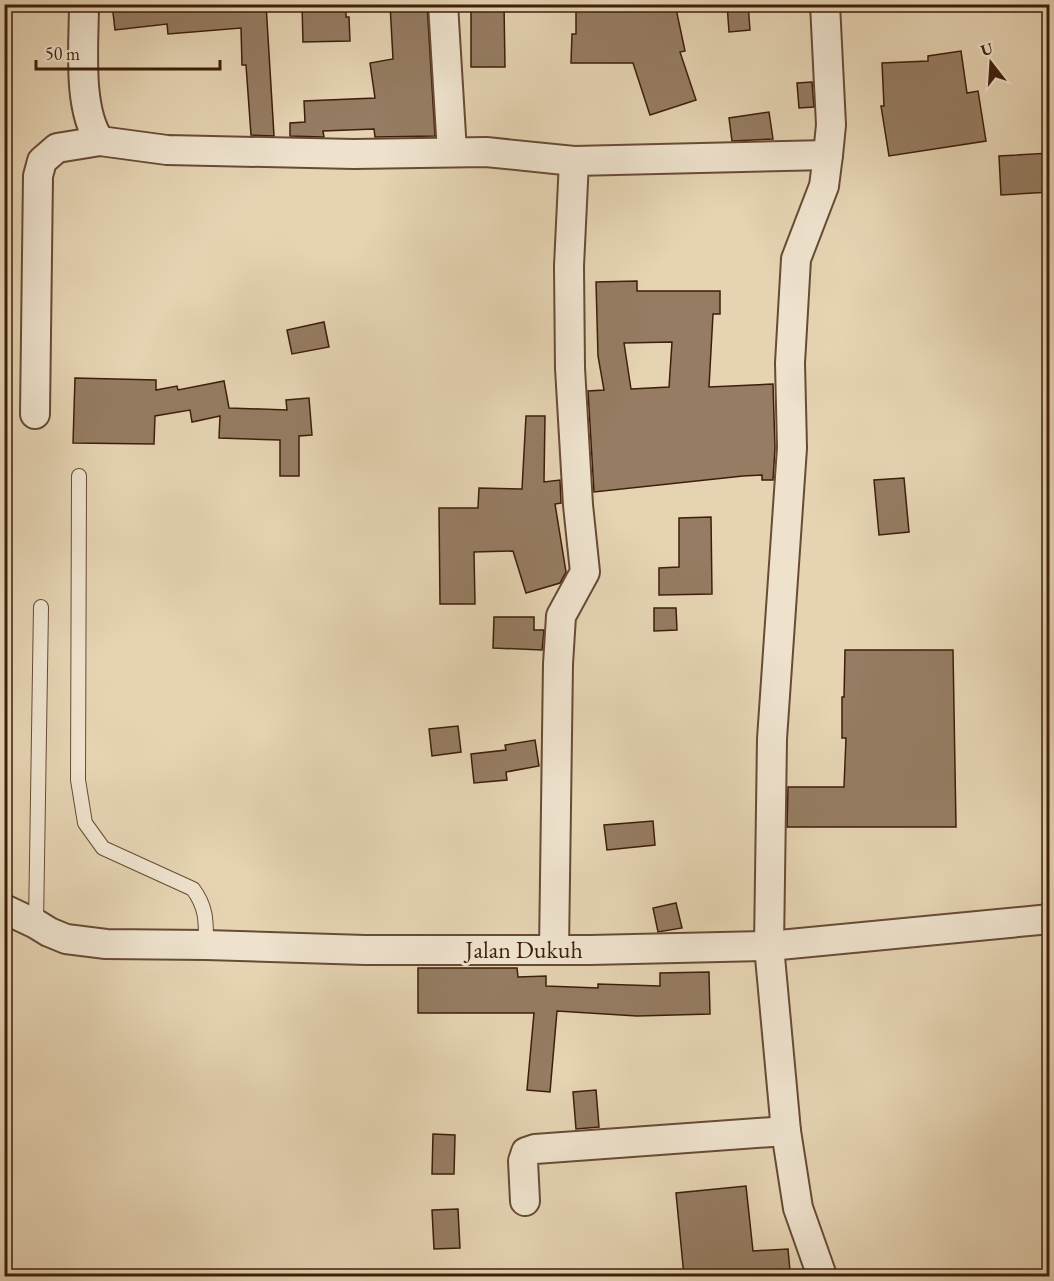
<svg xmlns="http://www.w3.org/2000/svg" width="1054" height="1281" font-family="'EB Garamond',serif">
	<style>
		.building { fill: #957c62; stroke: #3e1e0b; stroke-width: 1.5; fill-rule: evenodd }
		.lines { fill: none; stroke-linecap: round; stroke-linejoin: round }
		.lane-casing { stroke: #684b35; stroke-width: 16 }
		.street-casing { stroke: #684b35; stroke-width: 32 }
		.lane { stroke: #eee2cd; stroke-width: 14 }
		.street { stroke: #eee2cd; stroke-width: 28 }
		.labels { text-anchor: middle; stroke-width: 6; stroke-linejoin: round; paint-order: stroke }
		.street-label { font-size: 24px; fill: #3e1e0b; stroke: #eee2cd }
	</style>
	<rect width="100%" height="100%" fill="#e5d3b2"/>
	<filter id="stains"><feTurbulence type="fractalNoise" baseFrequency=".00333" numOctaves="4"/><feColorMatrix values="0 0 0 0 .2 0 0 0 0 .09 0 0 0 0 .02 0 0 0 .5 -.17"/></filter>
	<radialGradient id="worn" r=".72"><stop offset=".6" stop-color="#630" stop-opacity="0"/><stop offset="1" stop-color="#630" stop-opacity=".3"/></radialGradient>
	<g class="building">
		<polygon points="112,4 266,4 274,136 251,135 246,65 242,65 241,28 168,34 167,24 115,30"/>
		<polygon points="302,4 346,4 346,17 349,17 350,41 303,42"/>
		<polygon points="390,4 427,4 435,136 375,137 374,129 323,131 324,137 290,136 290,123 305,122 304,101 375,98 370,63 393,59"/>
		<polygon points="471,4 504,4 505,67 471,67"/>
		<polygon points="576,4 675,4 685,51 680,52 696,100 650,115 633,63 571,63 572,34 576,34"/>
		<polygon points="727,4 748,4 750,30 729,32"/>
		<polygon points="961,51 967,93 978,91 986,141 889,156 881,106 884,106 882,63 928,61 928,56"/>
		<polygon points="812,82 814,107 799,108 797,83"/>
		<polygon points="769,112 773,139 732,141 729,118"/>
		<polygon points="1050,153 1050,192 1001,195 999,156"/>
		<path d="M637,281V291H720V314H713L709,387L773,384L775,448L773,480H762V475L743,476L594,492L588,391L604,390L598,356L596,282ZM672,342L669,387L631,389L624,343Z"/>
		<polygon points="324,322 329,347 292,354 287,330"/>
		<polygon points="75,378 156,380 156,390 177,386 178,390 224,381 229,408 287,410 286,400 309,398 312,435 299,436 299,476 280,476 280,440 219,438 220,416 192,422 190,410 155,416 154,444 73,443"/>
		<polygon points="526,416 545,416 544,482 560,480 561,503 555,504 566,572 560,583 526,593 513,551 474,552 475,604 440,604 439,508 478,508 479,488 522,489"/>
		<polygon points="904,478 909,532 879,535 874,480"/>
		<polygon points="711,517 712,594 659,595 659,568 679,567 679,518"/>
		<polygon points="654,608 676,608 677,630 654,631"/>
		<polygon points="494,617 534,617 534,630 544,630 542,650 493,648"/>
		<polygon points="845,650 953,650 956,827 787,827 788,787 844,787 846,738 842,738 842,697 844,697"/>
		<polygon points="458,726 461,752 432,756 429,729"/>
		<polygon points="535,740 539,766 506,772 507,780 474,783 471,754 506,750 505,745"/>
		<polygon points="653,821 655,845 607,850 604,825"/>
		<polygon points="676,903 682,928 658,932 653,908"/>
		<polygon points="418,968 517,968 518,977 546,976 546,986 598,988 598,984 660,986 660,973 709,972 710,1014 637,1016 557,1011 550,1092 527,1090 534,1013 418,1013"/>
		<polygon points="596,1090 599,1127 576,1129 573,1092"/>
		<polygon points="433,1134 455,1135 454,1174 432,1174"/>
		<polygon points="746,1186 753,1251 788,1249 790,1271 755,1274 755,1276 684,1276 676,1193"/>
		<polygon points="458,1209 460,1248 434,1249 432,1210"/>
	</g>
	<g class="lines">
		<g class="lane-casing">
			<g id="lane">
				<path d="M79,476L78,780L85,823L103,848L193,889C207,908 206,922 206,945"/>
				<polyline points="36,924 41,607"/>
			</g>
		</g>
		<g class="street-casing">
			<g id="street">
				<path d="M84,4C84,43 77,109 100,141"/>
				<polyline points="443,4 452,152"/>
				<polyline points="35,414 38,176 42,161 57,148 100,141 167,150 354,154 486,152 574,161 828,155"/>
				<polyline points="4,909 36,924 49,932 66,939 106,944 206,945 365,950 590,950 769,946 1050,919"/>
				<polyline points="554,950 558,664 561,616 585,572 578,505 570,368 569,266 574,161"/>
				<polyline points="525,1201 523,1161 526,1152 535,1149 786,1131"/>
				<polyline points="822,1276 798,1208 786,1131 769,946 772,739 792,448 790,363 796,259 824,186 828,155 831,125 825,4"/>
			</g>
		</g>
		<use href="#lane" class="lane"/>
		<use href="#street" class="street"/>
	</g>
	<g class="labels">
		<g class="street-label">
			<text x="524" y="958">Jalan Dukuh</text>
		</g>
	</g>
	<rect width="1054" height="1281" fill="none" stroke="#e5d3b2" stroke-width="24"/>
	<rect x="6" y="6" width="1042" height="1269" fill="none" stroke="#3e1e0b" stroke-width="3"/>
	<rect x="12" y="12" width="1030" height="1257" fill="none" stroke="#3e1e0b" stroke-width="1.5"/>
	<g transform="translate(991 63) rotate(343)" stroke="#eee2cd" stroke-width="4.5" paint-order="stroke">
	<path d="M0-4.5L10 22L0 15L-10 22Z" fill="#3e1e0b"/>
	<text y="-9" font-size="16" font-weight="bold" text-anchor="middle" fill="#3e1e0b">U</text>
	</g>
	<path d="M36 60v9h184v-9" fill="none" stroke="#3e1e0b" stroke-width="3"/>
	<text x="45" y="60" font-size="18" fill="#3e1e0b" stroke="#eee2cd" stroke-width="4.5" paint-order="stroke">50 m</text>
	<rect width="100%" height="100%" filter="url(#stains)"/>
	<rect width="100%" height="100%" fill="url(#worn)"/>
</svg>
